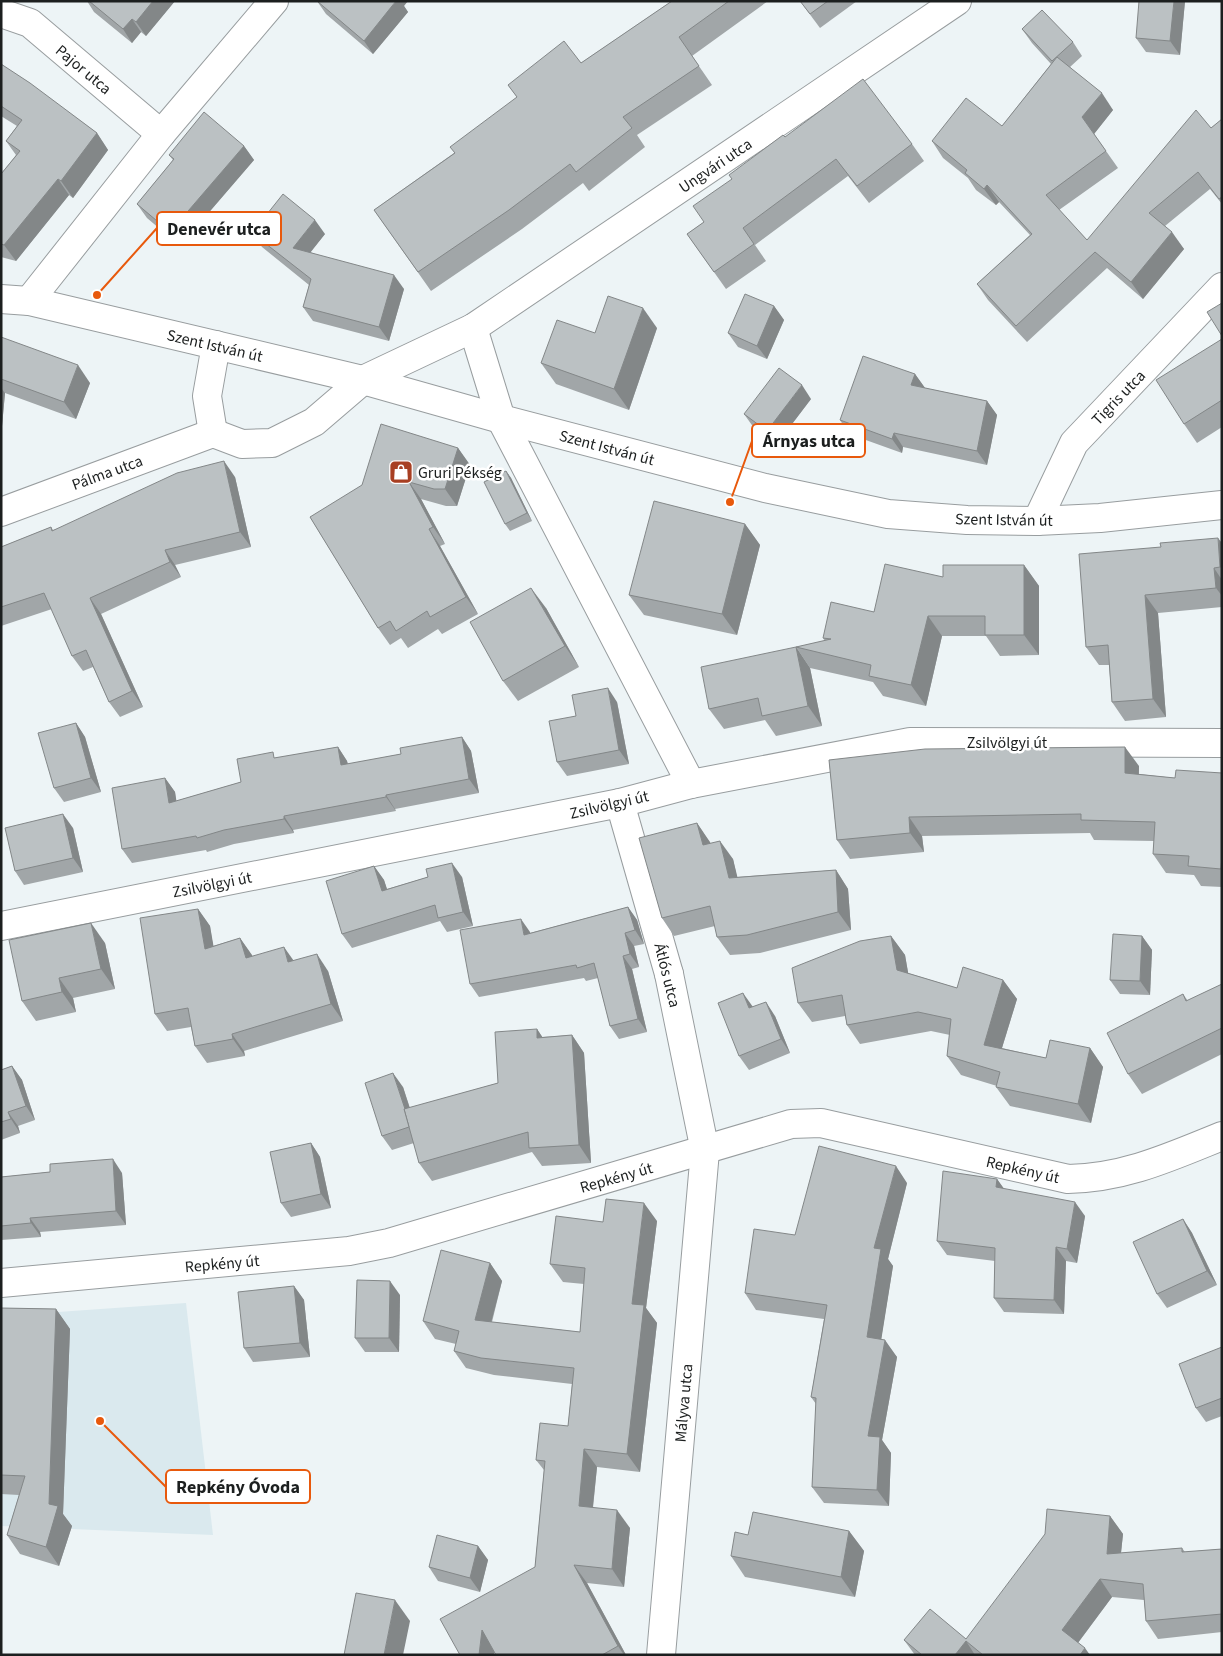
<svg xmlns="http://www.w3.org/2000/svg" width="1223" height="1656" font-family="'Source Sans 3',sans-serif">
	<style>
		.built { fill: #dae9ee }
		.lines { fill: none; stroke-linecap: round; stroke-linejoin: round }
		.pedestrian-casing { stroke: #989d9f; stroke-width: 30 }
		.minor-casing { stroke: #989d9f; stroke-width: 30 }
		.tertiary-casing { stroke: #989d9f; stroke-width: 30 }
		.pedestrian { stroke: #fff; stroke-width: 28 }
		.minor { stroke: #fff; stroke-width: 28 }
		.tertiary { stroke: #fff; stroke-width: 28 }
		.wall { fill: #a1a6a8 }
		.shaded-wall { fill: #838788 }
		.building { fill: #bbc1c3; stroke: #838788 }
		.labels { text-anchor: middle; stroke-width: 5; stroke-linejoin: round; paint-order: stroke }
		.street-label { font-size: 16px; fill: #1c1f1f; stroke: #fff }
		.poi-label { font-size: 16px; fill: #1c1f1f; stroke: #fff; text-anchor: start }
		.leader { fill: none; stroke: #e8590c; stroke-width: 2 }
		.callout-dot { fill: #e8590c; stroke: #fff; stroke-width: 2 }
		.callout { fill: #fff; stroke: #e8590c; stroke-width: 2 }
		.callout-label { font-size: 18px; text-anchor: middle; font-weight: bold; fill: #1c1f1f }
	</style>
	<rect width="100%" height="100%" fill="#edf4f6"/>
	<polygon class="built" points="186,1303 213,1535 1,1526 1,1316"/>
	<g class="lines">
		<g class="pedestrian-casing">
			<polyline id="pedestrian" points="620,803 669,974"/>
		</g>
		<g class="minor-casing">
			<g id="minor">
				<polyline points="1,13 30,23 161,134"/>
				<polyline points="29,301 161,134 274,1"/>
				<polyline points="473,328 501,419 691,784"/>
				<polyline points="213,433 207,396 216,345"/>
				<polyline points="1,512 213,433 242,444 272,443 314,422 363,380 473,328 957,1"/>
				<polyline points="1037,521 1074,443 1222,287"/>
				<polyline points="1,926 620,803 691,784 910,742 1222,743"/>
				<path d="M1,1283L349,1251L389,1243L791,1124L821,1123L1068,1179C1125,1178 1170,1157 1222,1136"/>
				<polyline points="661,1655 705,1151 669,974"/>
			</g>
		</g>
		<g class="tertiary-casing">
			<polyline id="tertiary" points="1,299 29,301 363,380 501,419 765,488 888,514 967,520 1037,521 1100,518 1222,505"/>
		</g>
		<use href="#pedestrian" class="pedestrian"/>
		<use href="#minor" class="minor"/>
		<use href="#tertiary" class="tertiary"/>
	</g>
	<g class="wall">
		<polygon points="87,1 175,1 146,36 141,32 132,43 94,12"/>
		<polygon points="317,1 404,6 408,12 373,54 326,14"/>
		<polygon points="672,1 768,1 692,56 712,85 637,135 645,147 589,191 583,183 522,229 431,291 374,210 454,153 517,97 508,85 581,63"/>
		<polygon points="800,1 857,1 820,28"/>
		<polygon points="1185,1 1180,55 1146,52 1136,38"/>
		<polygon points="1022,29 1073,42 1082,56 1070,67 1113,110 1094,134 1118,168 1059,210 1087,240 1211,128 1222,119 1222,204 1210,189 1165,226 1184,249 1143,299 1107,268 1027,342 988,300 977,284 1030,235 999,202 996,205 976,190 968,178 943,158 932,141 1002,126 1051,64 1032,43"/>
		<polygon points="1,64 97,133 108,150 73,198 69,195 16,261 1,257 1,174 16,155 6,141 17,126 1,116"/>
		<polygon points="785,137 912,144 924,161 869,203 848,176 755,245 766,261 726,289 687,234 704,222 732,179"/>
		<polygon points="244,146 254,160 180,246 147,218 137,204 173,160 169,155"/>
		<polygon points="252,233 325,234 310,252 404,289 389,341 313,321 303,307 309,285 262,247"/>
		<polygon points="774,306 784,320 767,359 738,347 728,333"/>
		<polygon points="657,328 629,410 556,384 541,363 595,333"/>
		<polygon points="1,337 90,383 76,419 5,393 1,437"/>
		<polygon points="1222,339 1222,427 1197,443 1184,424"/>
		<polygon points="915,374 925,388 987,401 997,415 987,465 903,447 902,453 849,434 840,420"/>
		<polygon points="811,399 776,445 754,428 744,414"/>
		<polygon points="458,448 470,465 457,506 446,506 421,499 445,544 440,546 478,614 442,634 438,629 408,648 401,638 390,645 378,628 310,517"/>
		<polygon points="506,471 511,478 532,521 510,531 505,524"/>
		<polygon points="235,477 251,547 175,565 181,577 101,614 143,707 120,717 109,702 93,667 83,671 72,656 52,609 1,626 1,547 51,527 53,530"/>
		<polygon points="745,524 760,545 737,635 644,615 629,595"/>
		<polygon points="1222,543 1222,607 1158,613 1166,717 1125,721 1112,702 1109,665 1099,665 1086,647 1161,547"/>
		<polygon points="1024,565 1039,586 1039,655 1000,656 986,636 942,636 926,706 883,696 873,682 810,668 796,647 825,641 823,638 943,577"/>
		<polygon points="546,608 579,667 518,701 503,681"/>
		<polygon points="796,647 810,668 822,726 776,736 765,720 724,729 709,709"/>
		<polygon points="617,702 629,764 567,776 557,762 576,716"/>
		<polygon points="76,723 85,737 101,792 64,802 54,788"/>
		<polygon points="462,737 471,751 479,793 395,809 396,811 293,830 294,833 234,844 207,852 206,850 132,863 122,849 165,778 175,792 176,801 241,782 276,758 338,747 347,761 348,764 401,754"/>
		<polygon points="829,760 1139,766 1139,774 1175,778 1222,773 1222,887 1201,886 1194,875 1166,873 1153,854 1154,841 1094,840 1090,833 922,836 924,852 850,859 837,840"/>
		<polygon points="697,823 710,843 733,859 737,877 836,870 848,889 851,930 760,953 730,955 717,937 715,926 674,936 662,918"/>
		<polygon points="73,828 83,872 24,885 15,871"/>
		<polygon points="374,866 384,880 387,889 428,877 462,877 473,926 447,932 440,921 352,948 342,934"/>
		<polygon points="628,907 637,920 644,944 634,946 639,967 632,969 647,1032 619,1039 610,1026 598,978 586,981 584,978 479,997 470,984 530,932 530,933"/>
		<polygon points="198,909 210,926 213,946 240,938 252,956 294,961 328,971 343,1021 244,1051 245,1056 207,1063 195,1046 191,1027 167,1031 155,1014"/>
		<polygon points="891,936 905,955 908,973 957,988 1003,980 1017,999 1002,1048 1046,1058 1090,1048 1103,1067 1091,1123 1010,1106 996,1087 997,1086 961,1075 947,1056 950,1035 931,1031 860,1044 847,1025 845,1016 812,1022 798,1003"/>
		<polygon points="1142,936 1152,950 1150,995 1120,994 1110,980"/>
		<polygon points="105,943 115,989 73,998 76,1012 36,1021 22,1001"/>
		<polygon points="1222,984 1222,1054 1142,1094 1128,1074 1183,994 1188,1001"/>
		<polygon points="775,1016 790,1053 749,1070 739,1056"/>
		<polygon points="537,1029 542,1037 572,1035 584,1053 591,1163 542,1166 532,1152 432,1181 419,1163 414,1143 392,1150 382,1136 403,1087 410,1108 498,1083"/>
		<polygon points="12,1066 22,1080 35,1120 18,1126 20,1133 1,1140 1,1070"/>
		<polygon points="311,1143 320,1157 331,1208 291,1217 281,1203"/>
		<polygon points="50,1172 122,1173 126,1225 40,1232 41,1237 1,1240 1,1177"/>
		<polygon points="997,1179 1004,1189 1085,1216 1077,1263 1066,1261 1064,1314 1004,1312 994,1298 995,1261 947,1255 937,1241"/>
		<polygon points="907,1183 888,1259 893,1266 881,1339 897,1357 882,1440 891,1453 889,1506 824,1503 812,1487 816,1404 811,1397 824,1319 756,1310 745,1293 795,1235"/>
		<polygon points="1183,1219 1192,1233 1217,1285 1167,1308 1157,1294"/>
		<polygon points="657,1221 646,1308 657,1323 640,1472 597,1467 593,1508 630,1528 624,1587 587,1583 626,1655 496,1655 494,1652 460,1655 535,1567 544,1470 536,1460 568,1426 572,1384 494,1375 466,1368 454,1351 456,1344 435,1339 423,1321 490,1263 502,1281 492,1322 580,1332 584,1284 563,1282 550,1264 603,1222"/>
		<polygon points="294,1286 304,1300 310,1357 253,1362 244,1348"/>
		<polygon points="400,1295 399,1352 365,1352 355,1338"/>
		<polygon points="1,1308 56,1309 70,1329 63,1514 72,1526 59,1566 20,1554 7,1535 19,1495 1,1494"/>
		<polygon points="1222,1347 1222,1416 1206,1422 1196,1408"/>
		<polygon points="1110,1516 1123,1534 1121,1553 1182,1548 1185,1552 1222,1549 1222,1632 1158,1639 1146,1621 1144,1600 1112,1597 1078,1643 1090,1655 915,1655 904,1640 966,1639"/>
		<polygon points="849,1531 864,1551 855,1597 745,1577 731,1556 748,1535"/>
		<polygon points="478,1546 488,1560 480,1592 438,1581 429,1567"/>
	</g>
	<g class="shaded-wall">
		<polygon points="153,1 175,1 146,36 136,22"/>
		<polygon points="396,1 408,1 404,6 408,12 373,54 364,41"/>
		<polygon points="1174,1 1185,1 1180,55 1170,41"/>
		<polygon points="132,19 141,32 132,43 123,29"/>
		<polygon points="1102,93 1113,110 1094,134 1082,117"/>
		<polygon points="97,133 108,150 73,198 61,181"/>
		<polygon points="244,146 254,160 180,246 170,232"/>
		<polygon points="58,179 69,195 16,261 4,245"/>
		<polygon points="987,185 999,202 996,205 984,189"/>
		<polygon points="315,220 325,234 303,262 293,248"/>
		<polygon points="1172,232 1184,249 1143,299 1131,282"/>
		<polygon points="394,275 404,289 389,341 379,327"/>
		<polygon points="774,306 784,320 767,359 757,346"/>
		<polygon points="643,308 657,328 629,410 614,389"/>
		<polygon points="78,365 90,383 76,419 64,402"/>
		<polygon points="915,374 925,388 911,385"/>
		<polygon points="802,385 811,399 776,445 767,431"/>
		<polygon points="1,388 5,393 1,437"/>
		<polygon points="987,401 997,415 987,465 977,451"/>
		<polygon points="894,433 903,447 902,453 892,439"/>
		<polygon points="458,448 470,465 457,506 445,489"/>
		<polygon points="224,461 235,477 251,547 240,532"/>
		<polygon points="506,471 511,478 532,521 527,513"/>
		<polygon points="409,482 421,499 445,544 433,527"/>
		<polygon points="745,524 760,545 737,635 722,614"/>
		<polygon points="429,529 440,546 478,614 466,597"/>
		<polygon points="1218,538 1222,543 1222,569 1220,567"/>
		<polygon points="165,550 175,565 181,577 170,562"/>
		<polygon points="1024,565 1039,586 1039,655 1024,635"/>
		<polygon points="1214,568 1222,580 1222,596 1216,588"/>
		<polygon points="531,588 546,608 579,667 565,646"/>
		<polygon points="1145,595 1158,613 1166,717 1153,699"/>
		<polygon points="90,598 101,614 143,707 132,691"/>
		<polygon points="928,616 942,636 926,706 911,685"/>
		<polygon points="796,647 810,668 822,726 808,706"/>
		<polygon points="608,688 617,702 629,764 619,750"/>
		<polygon points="76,723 85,737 101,792 91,778"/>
		<polygon points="462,737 471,751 479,793 469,779"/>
		<polygon points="338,747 347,761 351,779 341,765"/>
		<polygon points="1125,747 1139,766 1138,793 1125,773"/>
		<polygon points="165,778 175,792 179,817 169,803"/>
		<polygon points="386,795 395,809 396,811 386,797"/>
		<polygon points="63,814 73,828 83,872 73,858"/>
		<polygon points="284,816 293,830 294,833 284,819"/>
		<polygon points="909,817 922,836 924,852 910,833"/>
		<polygon points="697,823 710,842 716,863 703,845"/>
		<polygon points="720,841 733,859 742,896 729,878"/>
		<polygon points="452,863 462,877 473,926 463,912"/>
		<polygon points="374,866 384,880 392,905 382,891"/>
		<polygon points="836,870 848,889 851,930 838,912"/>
		<polygon points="628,907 637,920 644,944 635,930"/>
		<polygon points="198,909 210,926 217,966 205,949"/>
		<polygon points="521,919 530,932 533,948 524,935"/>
		<polygon points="91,923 105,943 115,989 101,969"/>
		<polygon points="625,933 634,946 639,967 630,954"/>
		<polygon points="891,936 905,955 911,989 897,970"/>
		<polygon points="1142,936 1152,950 1150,995 1140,981"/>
		<polygon points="240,938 252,955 258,975 246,958"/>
		<polygon points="284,947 296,964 288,962"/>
		<polygon points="317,954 328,971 343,1021 331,1004"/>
		<polygon points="623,956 632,969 647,1032 638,1019"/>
		<polygon points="59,978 73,998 76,1012 62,992"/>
		<polygon points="1003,980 1017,999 997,1064 984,1045"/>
		<polygon points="743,993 753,1007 749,1008"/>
		<polygon points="766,1002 775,1016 790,1053 781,1039"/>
		<polygon points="537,1029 549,1047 537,1038"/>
		<polygon points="232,1034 244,1051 245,1056 233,1039"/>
		<polygon points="572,1035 584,1053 591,1163 579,1145"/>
		<polygon points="1090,1048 1103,1067 1091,1123 1078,1104"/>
		<polygon points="12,1066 22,1080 35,1120 26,1106"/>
		<polygon points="393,1073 403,1087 420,1141 411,1127"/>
		<polygon points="8,1112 18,1126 20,1133 11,1119"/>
		<polygon points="311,1143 320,1157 331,1208 321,1194"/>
		<polygon points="113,1159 122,1173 126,1225 116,1211"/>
		<polygon points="896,1166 907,1183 888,1259 893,1266 879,1354 867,1337 874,1248"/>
		<polygon points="997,1179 1007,1193 996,1187"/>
		<polygon points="1075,1202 1085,1216 1077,1263 1067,1249"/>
		<polygon points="644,1203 657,1221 646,1308 657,1323 640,1472 627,1454 632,1304"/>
		<polygon points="30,1218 40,1232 41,1237 31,1223"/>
		<polygon points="1183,1219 1192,1233 1217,1285 1207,1271"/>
		<polygon points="1056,1247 1066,1261 1064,1314 1054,1300"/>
		<polygon points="490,1263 502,1281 487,1338 475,1320"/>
		<polygon points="390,1281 400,1295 399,1352 389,1338"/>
		<polygon points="294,1286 304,1300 310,1357 300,1343"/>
		<polygon points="56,1309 70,1329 63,1514 72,1526 59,1566 46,1547 49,1504"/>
		<polygon points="885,1340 897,1357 882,1440 891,1453 889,1506 877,1490 868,1436"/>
		<polygon points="584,1449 597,1467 591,1524 579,1506"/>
		<polygon points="617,1510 630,1528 624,1587 612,1569"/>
		<polygon points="1110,1516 1123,1534 1119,1571 1107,1554"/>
		<polygon points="849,1531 864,1551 855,1597 841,1577"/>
		<polygon points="478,1546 488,1560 480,1592 470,1578"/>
		<polygon points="574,1565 587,1583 626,1655 624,1655 618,1646"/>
		<polygon points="1100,1579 1112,1597 1074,1648 1062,1630"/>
		<polygon points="395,1600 410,1621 403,1655 384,1655"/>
		<polygon points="482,1630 495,1648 494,1655 479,1655"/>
		<polygon points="966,1641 975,1655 955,1655"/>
		<polygon points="1085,1648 1090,1655 1080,1655"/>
	</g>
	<g class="building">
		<polygon points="89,1 153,1 136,22 132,19 123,29"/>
		<polygon points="317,1 396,1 364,41"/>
		<polygon points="672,1 729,1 679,37 699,66 623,117 632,128 576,172 570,164 509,210 418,272 374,210 455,153 450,147 517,97 508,85 564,41 581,63"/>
		<polygon points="800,1 828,1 810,14"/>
		<polygon points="1139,1 1174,1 1170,41 1136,38"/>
		<polygon points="1042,10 1073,42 1052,61 1022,29"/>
		<polygon points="1057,57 1102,93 1082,117 1106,151 1046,195 1087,240 1196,110 1211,128 1222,119 1222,197 1219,199 1198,172 1149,213 1172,232 1131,282 1095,252 1016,326 977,284 1032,234 987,185 984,189 965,173 967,170 932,141 966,98 1002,126"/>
		<polygon points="1,64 30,83 97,133 61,181 58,179 4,245 1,244 1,174 20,151 6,141 22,120 1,106"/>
		<polygon points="863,79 912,144 857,186 836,159 743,228 754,244 714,272 687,234 704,222 693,206 732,179 729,175 783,135 785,137"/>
		<polygon points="204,112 244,146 170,232 137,204 174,159 169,155"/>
		<polygon points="283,194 315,220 293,248 394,275 379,327 303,307 311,279 252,233"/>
		<polygon points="745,294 774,306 757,346 728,333"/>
		<polygon points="608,296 643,308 614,389 541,363 557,320 595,333"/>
		<polygon points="1222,303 1222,336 1207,312"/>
		<polygon points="1,337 78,365 64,402 1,379"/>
		<polygon points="1222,339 1222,400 1184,424 1156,380"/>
		<polygon points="863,356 915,374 911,385 987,401 977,451 894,433 892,439 840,420"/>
		<polygon points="779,368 802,385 767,431 744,414"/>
		<polygon points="381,424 458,448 445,489 434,489 409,482 433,527 429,529 466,597 430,617 427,611 396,631 390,621 378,628 310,517 362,485"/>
		<polygon points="224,461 240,532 165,550 170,562 90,598 132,691 109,702 86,650 72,656 44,593 1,607 1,547 51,527 52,531 177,473"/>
		<polygon points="506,471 527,513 505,524 484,482"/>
		<polygon points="654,501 745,524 722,614 629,595"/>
		<polygon points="1218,538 1220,567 1214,568 1216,588 1145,595 1153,699 1112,702 1108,645 1086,647 1079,554 1161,547 1160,543"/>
		<polygon points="885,564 943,577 943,565 1024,565 1024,635 985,635 985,616 928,616 911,685 869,676 871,665 796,647 831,639 823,638 831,602 874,612"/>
		<polygon points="531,588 565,646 503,681 470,622"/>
		<polygon points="796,647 808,706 762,716 758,698 709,709 701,667"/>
		<polygon points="608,688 619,750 557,762 549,721 576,716 572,695"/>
		<polygon points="76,723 91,778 54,788 38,733"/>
		<polygon points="462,737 469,779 386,795 386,797 284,816 284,819 224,830 197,838 196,836 122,849 112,788 165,778 169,803 241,782 237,759 273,752 274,758 338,747 341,765 401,754 400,748"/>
		<polygon points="1125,747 1125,773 1175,778 1176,770 1222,773 1222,856 1221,869 1188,866 1189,856 1153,854 1155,822 1081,820 1081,814 909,817 910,833 837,840 829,760 925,749"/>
		<polygon points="63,814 73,858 15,871 5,828"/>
		<polygon points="697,823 703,845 720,841 729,878 836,870 838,912 747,935 717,937 710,906 662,918 639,838"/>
		<polygon points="452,863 463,912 438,918 435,905 342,934 326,881 374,866 382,891 428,877 426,869"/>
		<polygon points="628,907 635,930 625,933 630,954 623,956 638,1019 610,1026 594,963 577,968 576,965 470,984 460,930 521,919 524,935"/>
		<polygon points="198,909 205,949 240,938 246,958 284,947 288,962 317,954 331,1004 232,1034 233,1039 195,1046 188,1008 155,1014 140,918"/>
		<polygon points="91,923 101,969 59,978 62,992 22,1001 9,940"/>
		<polygon points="1113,934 1142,936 1140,981 1110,980"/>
		<polygon points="891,936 897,970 957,988 963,967 1003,980 984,1045 1046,1058 1050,1040 1090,1048 1078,1104 996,1087 1000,1072 947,1056 951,1019 918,1012 847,1025 842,995 798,1003 792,968 860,941"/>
		<polygon points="1222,984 1222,1028 1128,1074 1107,1033 1183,994 1186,1001"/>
		<polygon points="743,993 749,1008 766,1002 781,1039 739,1056 718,1003"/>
		<polygon points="537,1029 537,1038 572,1035 579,1145 529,1148 528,1132 419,1163 404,1109 498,1083 495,1032"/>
		<polygon points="12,1066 26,1106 8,1112 11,1119 1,1122 1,1070"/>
		<polygon points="393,1073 405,1109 404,1109 409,1127 382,1136 365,1083"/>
		<polygon points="311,1143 321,1194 281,1203 270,1152"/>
		<polygon points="819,1146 896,1166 874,1248 881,1249 867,1337 885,1340 868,1436 880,1437 877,1490 812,1487 816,1398 811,1397 827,1305 745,1293 754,1229 795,1235"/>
		<polygon points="113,1159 116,1211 30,1218 31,1223 1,1226 1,1177 50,1172 50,1164"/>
		<polygon points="943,1171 997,1179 996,1187 1075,1202 1067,1249 1056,1247 1054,1300 994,1298 995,1248 937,1241"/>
		<polygon points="606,1199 644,1203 632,1304 644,1305 627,1454 584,1449 579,1506 617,1510 612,1569 574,1565 618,1646 602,1655 496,1655 482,1630 479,1655 460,1655 440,1619 535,1567 545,1461 536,1460 540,1423 568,1426 574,1368 481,1358 454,1351 459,1331 423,1321 441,1250 490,1263 475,1320 580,1332 585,1268 550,1264 556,1216 603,1222"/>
		<polygon points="1183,1219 1207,1271 1157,1294 1133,1242"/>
		<polygon points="357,1280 390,1281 389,1338 355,1338"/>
		<polygon points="294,1286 300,1343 244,1348 238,1292"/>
		<polygon points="1,1308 56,1309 49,1504 58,1506 46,1547 7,1535 25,1476 1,1475"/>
		<polygon points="1222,1347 1222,1398 1196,1408 1179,1364"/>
		<polygon points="1047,1509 1110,1516 1107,1554 1182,1548 1182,1552 1222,1549 1222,1614 1146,1621 1143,1584 1100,1579 1062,1630 1085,1648 1080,1655 983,1655 966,1641 955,1655 922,1655 904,1640 930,1609 966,1639 1045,1534"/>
		<polygon points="753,1512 849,1531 841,1577 731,1556 735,1532 748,1535"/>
		<polygon points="437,1535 478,1546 470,1578 429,1567"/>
		<polygon points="356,1593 395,1600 384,1655 344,1655"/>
	</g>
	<defs>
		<g id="shop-square" transform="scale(1.25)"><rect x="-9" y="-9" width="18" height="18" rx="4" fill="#a83f22" stroke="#fff"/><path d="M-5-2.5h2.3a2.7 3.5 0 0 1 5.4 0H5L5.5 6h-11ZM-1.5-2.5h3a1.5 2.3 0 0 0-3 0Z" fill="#fff"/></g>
	</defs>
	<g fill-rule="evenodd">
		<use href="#shop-square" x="401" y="472"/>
	</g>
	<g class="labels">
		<g class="street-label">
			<text transform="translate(84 69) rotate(40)" y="6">Pajor utca</text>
			<text transform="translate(715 165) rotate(-34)" y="6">Ungvári utca</text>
			<text transform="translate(215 345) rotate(13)" y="6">Szent István út</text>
			<text transform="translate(1118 397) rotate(-46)" y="6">Tigris utca</text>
			<text transform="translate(607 447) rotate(15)" y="6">Szent István út</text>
			<text transform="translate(107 472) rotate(-20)" y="6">Pálma utca</text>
			<text transform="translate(1004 519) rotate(1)" y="6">Szent István út</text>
			<text x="1007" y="748">Zsilvölgyi út</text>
			<text transform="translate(609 804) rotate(-13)" y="6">Zsilvölgyi út</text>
			<text transform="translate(212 884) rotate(-11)" y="6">Zsilvölgyi út</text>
			<text transform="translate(668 975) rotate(76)" y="6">Átlós utca</text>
			<text transform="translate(1023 1169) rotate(13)" y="6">Repkény út</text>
			<text transform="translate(616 1177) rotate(-16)" y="6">Repkény út</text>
			<text transform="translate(222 1263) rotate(-5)" y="6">Repkény út</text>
			<text transform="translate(683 1403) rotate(-85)" y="6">Mályva utca</text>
		</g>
		<g class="poi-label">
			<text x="418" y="478">Gruri Pékség</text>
		</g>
	</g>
	<path class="leader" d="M97 295L157 228M730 502L752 441M100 1421L166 1487"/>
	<g class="callout-dot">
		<circle cx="97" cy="295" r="5"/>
		<circle cx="730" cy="502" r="5"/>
		<circle cx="100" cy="1421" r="5"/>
	</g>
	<g class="callout">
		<rect x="157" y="212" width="124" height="33" rx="5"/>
		<rect x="752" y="424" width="113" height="33" rx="5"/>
		<rect x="166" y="1470" width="144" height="33" rx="5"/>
	</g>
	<g class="callout-label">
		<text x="219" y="235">Denevér utca</text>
		<text x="809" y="447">Árnyas utca</text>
		<text x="238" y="1493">Repkény Óvoda</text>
	</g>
	<rect width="1223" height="1656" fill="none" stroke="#1c1f1f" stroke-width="5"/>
</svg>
